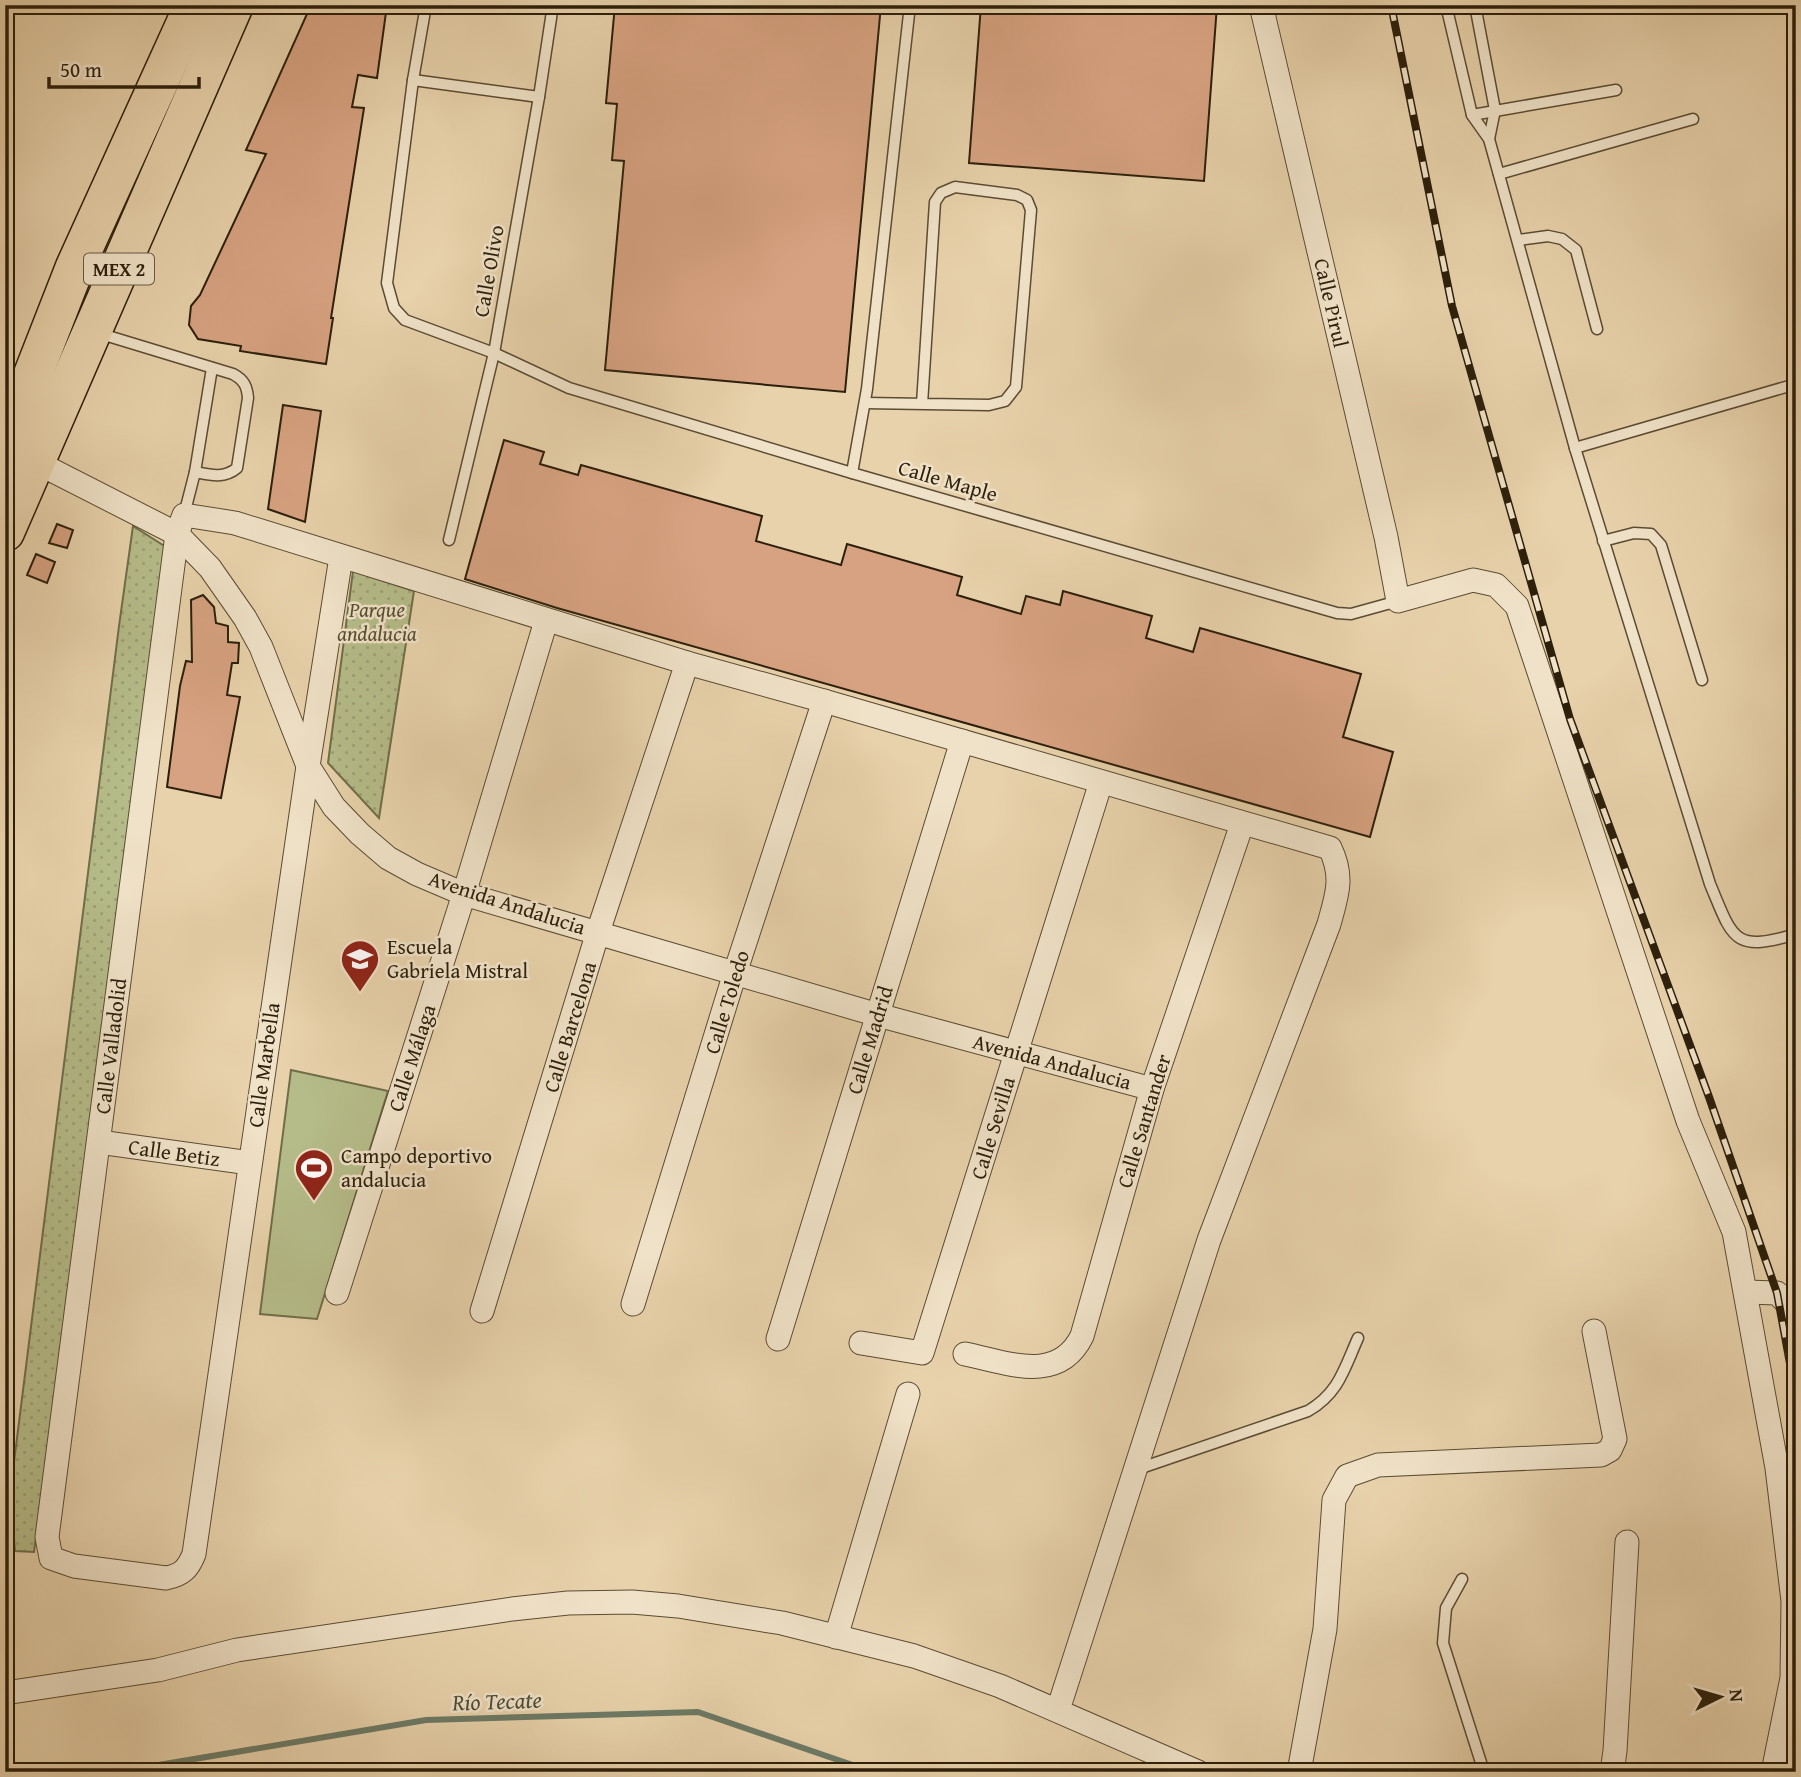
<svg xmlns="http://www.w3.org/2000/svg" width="1801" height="1777" font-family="'Gentium Book Plus',serif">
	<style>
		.park { fill: url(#park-dots); stroke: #706e4a; stroke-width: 2 }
		.garden { fill: #b5bc89; stroke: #706e4a; stroke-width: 2 }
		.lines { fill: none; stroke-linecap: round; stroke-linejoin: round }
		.stream { stroke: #6d7b67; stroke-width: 6 }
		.building { fill: #d7a281; stroke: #2c1f0b; stroke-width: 2 }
		.lane-casing { stroke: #5b4c33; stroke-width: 13 }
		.street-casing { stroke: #5b4c33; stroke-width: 25 }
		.highway-casing { stroke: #2c1f0b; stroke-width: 41 }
		.lane { stroke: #f0e2c8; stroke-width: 10 }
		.street { stroke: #f0e2c8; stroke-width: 23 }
		.highway { stroke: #e8d2ab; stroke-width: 38 }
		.rail-casing { stroke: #2c1f0b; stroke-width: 8 }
		.rail { stroke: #f0e2c8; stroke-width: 5; stroke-dasharray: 16; stroke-linecap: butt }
		.labels { text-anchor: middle; stroke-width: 5; stroke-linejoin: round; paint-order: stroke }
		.shield { fill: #f0e2c8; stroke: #675a44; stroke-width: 2 }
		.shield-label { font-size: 19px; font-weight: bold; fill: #2c1f0b }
		.street-label { font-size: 21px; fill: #2c1f0b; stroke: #f0e2c8 }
		.park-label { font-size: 21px; font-style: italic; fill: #554e31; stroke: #f0e2c8 }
		.poi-label { font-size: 21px; fill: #2c1f0b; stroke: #f0e2c8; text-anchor: start }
		.water-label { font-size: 23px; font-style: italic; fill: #4c4d39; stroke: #f0e2c8 }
	</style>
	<defs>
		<pattern id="park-dots" width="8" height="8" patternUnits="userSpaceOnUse" patternTransform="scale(1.75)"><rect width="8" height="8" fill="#b5bc89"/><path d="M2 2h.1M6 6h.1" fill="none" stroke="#9ca175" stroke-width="1.8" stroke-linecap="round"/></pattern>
	</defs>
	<rect width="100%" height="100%" fill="#e8d2ab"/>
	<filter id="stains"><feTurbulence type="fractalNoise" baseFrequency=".00286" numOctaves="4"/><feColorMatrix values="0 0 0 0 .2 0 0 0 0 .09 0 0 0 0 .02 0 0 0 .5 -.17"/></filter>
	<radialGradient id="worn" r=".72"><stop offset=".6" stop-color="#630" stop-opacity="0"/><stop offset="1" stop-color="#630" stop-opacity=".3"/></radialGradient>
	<g class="park">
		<polygon points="133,526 169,549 34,1552 15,1551 10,1494 119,626"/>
		<polygon points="353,571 414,591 379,818 328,763"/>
	</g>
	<polygon class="garden" points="291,1070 388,1091 317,1319 260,1314"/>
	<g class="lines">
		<polyline class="stream" points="117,1772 426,1720 698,1712 873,1772"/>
	</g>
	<g class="building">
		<polygon points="311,5 387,5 377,78 358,75 352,107 364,108 331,318 333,318 326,364 240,351 241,346 198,339 189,325 191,306 200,295 266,154 246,150"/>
		<polygon points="615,5 881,5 845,392 605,370 624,161 612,160 617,104 606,103"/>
		<polygon points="981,5 1217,5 1204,181 969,163"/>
		<polygon points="283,405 321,411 305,522 268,509"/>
		<polygon points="504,440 544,452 540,464 578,475 581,465 762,516 756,541 841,565 847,544 962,577 957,595 1021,614 1026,596 1060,605 1063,591 1152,616 1146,638 1193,652 1200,628 1361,674 1343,737 1393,752 1370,837 557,608 465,579"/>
		<polygon points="57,524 73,530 67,548 49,543"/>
		<polygon points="36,554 55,562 47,583 27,575"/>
		<polygon points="203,595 214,607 216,623 228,626 228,642 239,643 238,663 232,663 227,695 240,697 221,798 167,787 180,686 186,661 192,662 191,600"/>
	</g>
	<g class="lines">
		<g class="lane-casing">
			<g id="lane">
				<polyline points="426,5 413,80 387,283 394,308 405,320 494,353 569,388 852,473 1337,613 1351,614 1398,601"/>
				<path d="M1446,5L1472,115L1489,139L1575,448L1710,884C1733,939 1733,953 1796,934"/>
				<polyline points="1475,5 1495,110 1489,139"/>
				<polyline points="413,80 539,97"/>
				<polyline points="1472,115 1616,90"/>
				<polyline points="1499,174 1693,119"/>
				<polyline points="1518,240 1548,236 1562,239 1576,250 1597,329"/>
				<path d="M98,333L233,374C244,380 247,386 248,398L237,468C224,479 210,475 195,472L184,515"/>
				<polyline points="865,403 989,405 1005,401 1016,387 1031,210 1027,200 1017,195 955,187 941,193 935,202 922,404"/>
				<polyline points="1575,448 1796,384"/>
				<polyline points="195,472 212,368"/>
				<polyline points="852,473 867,389 910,5"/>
				<polyline points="449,540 494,353 539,97 553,5"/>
				<polyline points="1603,541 1634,533 1651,534 1661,545 1702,680"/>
				<path d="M1135,1470L1308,1411C1339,1393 1344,1369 1358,1338"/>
				<polyline points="1462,1579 1446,1608 1443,1643 1484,1772"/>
			</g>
		</g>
		<g class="street-casing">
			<g id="street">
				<polyline points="1261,5 1386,537 1398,601 1473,580 1496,585 1517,606 1688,1121 1734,1232 1777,1468 1793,1601 1792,1678 1773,1772"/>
				<polyline points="26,457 177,534 210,568 245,618 261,647 308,766 334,807 360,834 388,858 417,874 464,894 878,1015 1152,1089"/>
				<path d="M341,557L308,766L194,1554C188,1569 182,1575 166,1578L74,1566L51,1558L47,1537L177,534L184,515L235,523L687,663L824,701L1330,848C1344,877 1337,895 1329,924L1209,1240L1058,1710"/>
				<polyline points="99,1142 250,1163"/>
				<polyline points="1746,1292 1777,1293 1796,1312"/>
				<polyline points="337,1293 464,894 546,621"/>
				<polyline points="633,1304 735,973 824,701"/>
				<polyline points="482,1311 598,932 687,663"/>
				<polyline points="778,1339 962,741"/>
				<polyline points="861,1343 922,1353 1101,782"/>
				<path d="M965,1354C1006,1362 1058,1385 1082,1336L1152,1089L1242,824"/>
				<polyline points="836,1637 908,1394"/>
				<polyline points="5,1693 158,1670 237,1650 512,1609 568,1603 632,1602 678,1606 782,1623 914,1656 1000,1686 1198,1772"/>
				<polyline points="1299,1772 1325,1629 1334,1500 1347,1476 1378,1465 1601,1455 1610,1450 1615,1439 1594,1331"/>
				<polyline points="1612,1772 1615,1751 1627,1542"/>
			</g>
		</g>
		<g class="highway-casing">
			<g id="highway">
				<polyline points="5,446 75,267 194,5"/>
				<polyline points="5,532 234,5"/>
			</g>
		</g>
		<use href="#lane" class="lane"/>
		<use href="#street" class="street"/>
		<use href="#highway" class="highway"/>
		<g class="rail-casing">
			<g id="rail">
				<polyline points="1391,5 1452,306 1570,719 1709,1097 1777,1293 1796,1396"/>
				<polyline points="1793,1772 1796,1756"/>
			</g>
		</g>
		<use href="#rail" class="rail"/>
	</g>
	<defs>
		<g id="school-pin" transform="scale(2.0125)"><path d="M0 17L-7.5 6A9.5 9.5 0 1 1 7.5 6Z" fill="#8f2418" stroke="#f0e2c8"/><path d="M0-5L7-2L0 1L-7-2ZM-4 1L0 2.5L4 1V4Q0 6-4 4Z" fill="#fff"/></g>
		<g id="stadium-pin" transform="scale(2.0125)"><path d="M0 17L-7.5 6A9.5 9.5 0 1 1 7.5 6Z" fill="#8f2418" stroke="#f0e2c8"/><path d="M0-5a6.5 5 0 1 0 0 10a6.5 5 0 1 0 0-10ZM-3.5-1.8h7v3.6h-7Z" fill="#fff"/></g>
	</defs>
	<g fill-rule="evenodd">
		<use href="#school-pin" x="360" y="959"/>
		<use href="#stadium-pin" x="314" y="1168"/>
	</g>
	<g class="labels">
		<rect class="shield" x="84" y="253.5" width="70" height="31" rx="5"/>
		<g class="shield-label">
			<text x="119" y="276">MEX 2</text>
		</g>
		<g class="street-label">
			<text transform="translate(489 271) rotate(-80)" y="7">Calle Olivo</text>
			<text transform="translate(1331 303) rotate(77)" y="7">Calle Pirul</text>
			<text transform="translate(948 481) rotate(16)" y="7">Calle Maple</text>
			<text transform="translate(507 903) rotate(18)" y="7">Avenida Andalucia</text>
			<text transform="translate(727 1002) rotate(-73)" y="7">Calle Toledo</text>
			<text transform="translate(570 1027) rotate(-73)" y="7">Calle Barcelona</text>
			<text transform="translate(870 1040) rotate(-73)" y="7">Calle Madrid</text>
			<text transform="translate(111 1046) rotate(-83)" y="7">Calle Valladolid</text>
			<text transform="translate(412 1058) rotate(-72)" y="7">Calle Málaga</text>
			<text transform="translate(1052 1062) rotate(15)" y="7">Avenida Andalucia</text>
			<text transform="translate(264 1065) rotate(-82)" y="7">Calle Marbella</text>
			<text transform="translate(1144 1121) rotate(-73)" y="7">Calle Santander</text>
			<text transform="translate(993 1128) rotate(-73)" y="7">Calle Sevilla</text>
			<text transform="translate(174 1153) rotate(8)" y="7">Calle Betiz</text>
		</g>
		<g class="park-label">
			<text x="377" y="617">Parque<tspan x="377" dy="24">andalucia</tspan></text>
		</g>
		<g class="poi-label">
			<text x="387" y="954">Escuela<tspan x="387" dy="24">Gabriela Mistral</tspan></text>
			<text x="341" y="1163">Campo deportivo<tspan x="341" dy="24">andalucia</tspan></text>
		</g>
		<g class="water-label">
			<text transform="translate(497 1701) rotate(-2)" y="8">Río Tecate</text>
		</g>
	</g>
	<rect width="1801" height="1777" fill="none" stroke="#e8d2ab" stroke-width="28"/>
	<rect x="7" y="7" width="1787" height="1763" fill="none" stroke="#2c1f0b" stroke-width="3.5"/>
	<rect x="14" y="14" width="1773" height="1749" fill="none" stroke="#2c1f0b" stroke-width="2"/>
	<g transform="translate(1720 1697) rotate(85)" stroke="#f0e2c8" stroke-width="5" paint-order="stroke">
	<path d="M0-5L12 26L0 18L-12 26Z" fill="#2c1f0b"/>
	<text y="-10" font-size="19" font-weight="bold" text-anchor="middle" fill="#2c1f0b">N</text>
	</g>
	<path d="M49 77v10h150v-10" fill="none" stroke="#2c1f0b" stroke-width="3.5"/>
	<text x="60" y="77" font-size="21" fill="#2c1f0b" stroke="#f0e2c8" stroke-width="5" paint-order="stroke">50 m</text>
	<rect width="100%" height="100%" filter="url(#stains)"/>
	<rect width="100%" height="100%" fill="url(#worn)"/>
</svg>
